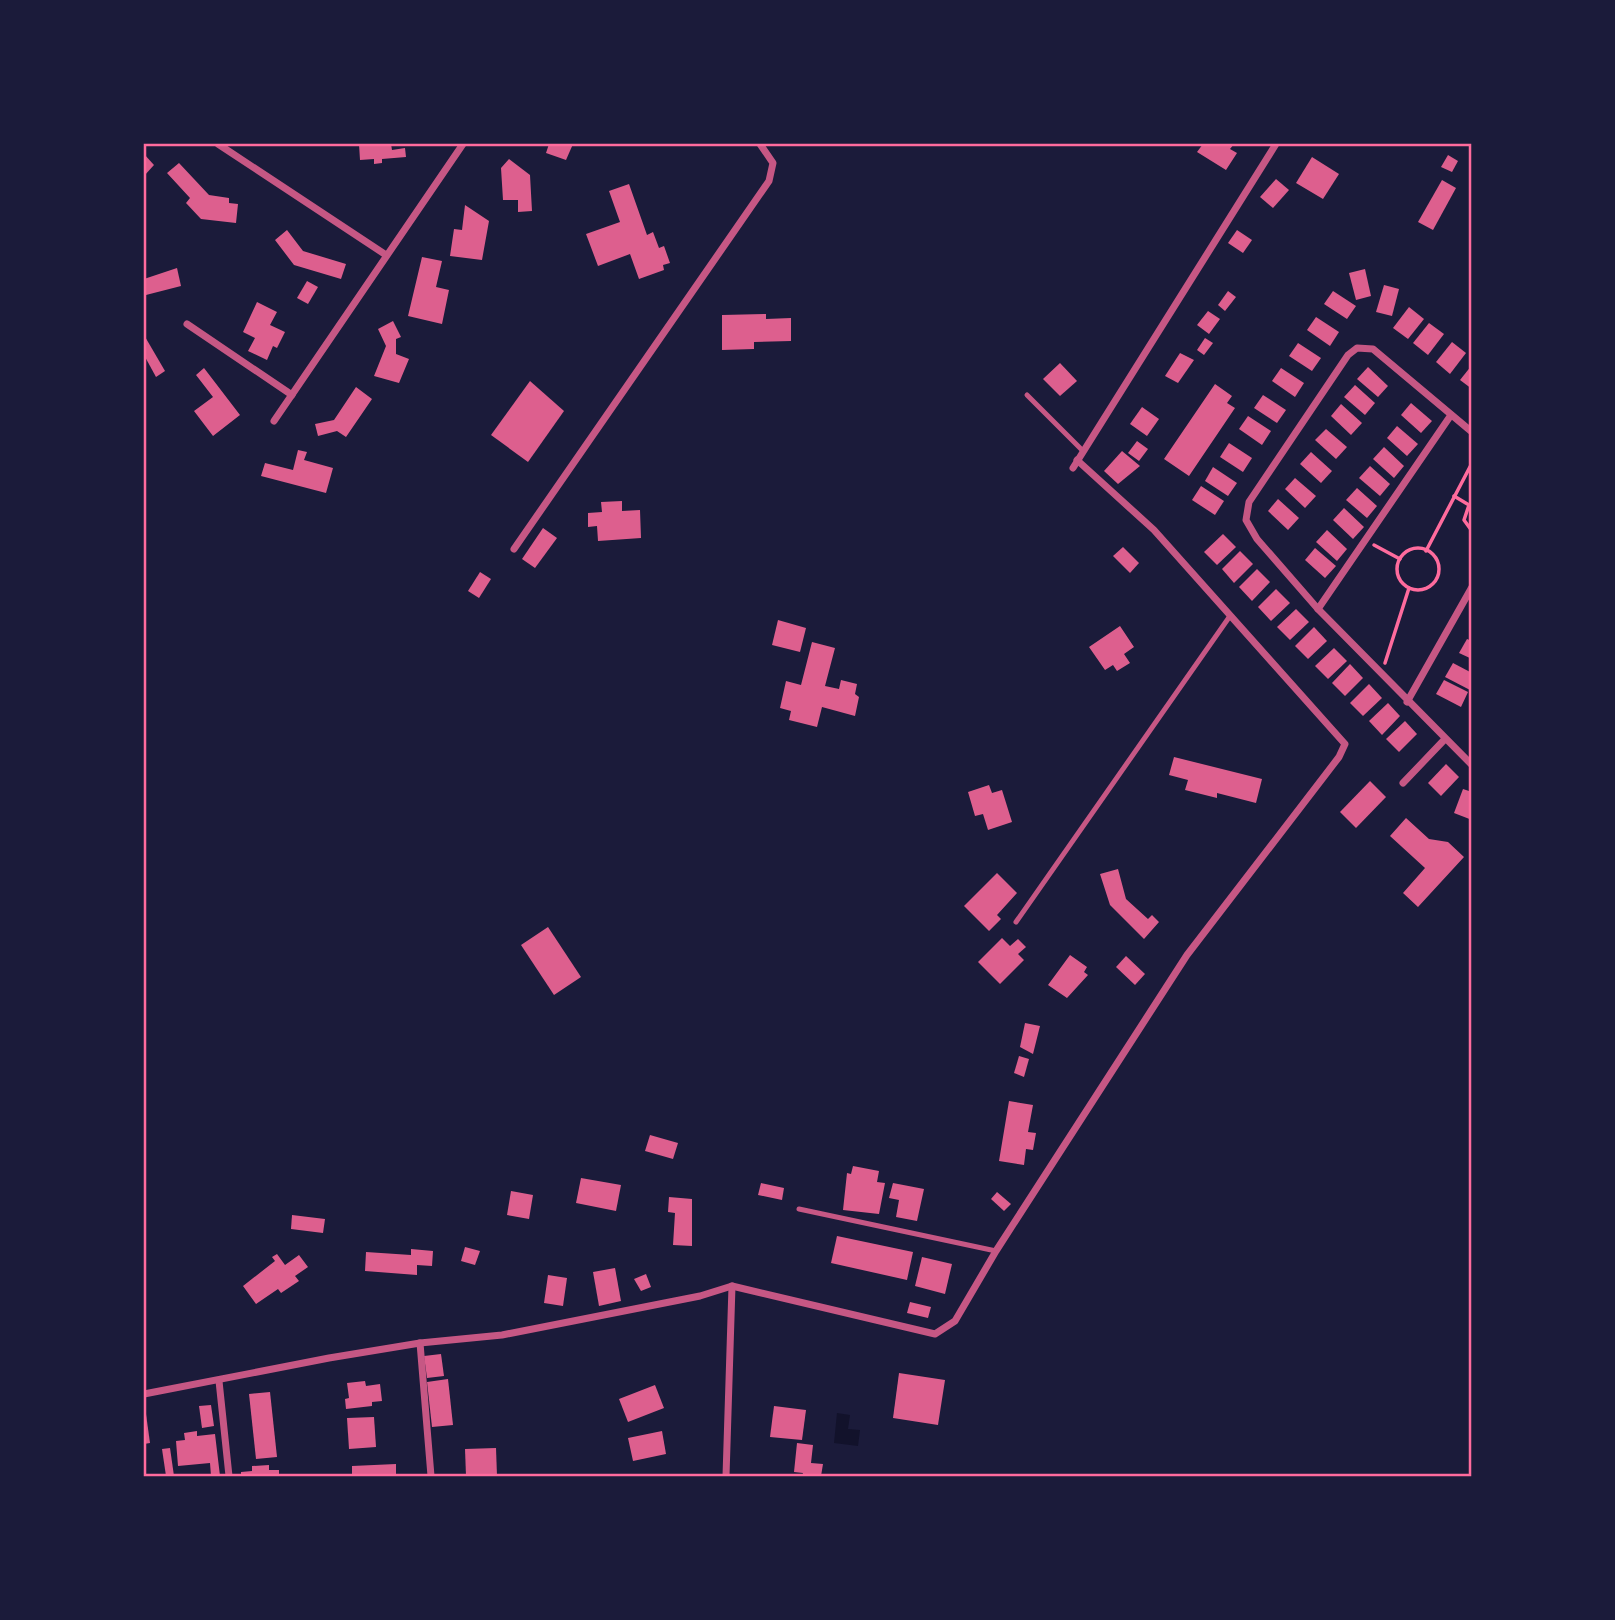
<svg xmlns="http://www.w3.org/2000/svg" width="1615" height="1620" font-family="'Source Sans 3',sans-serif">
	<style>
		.water { fill: #12122b }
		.building { fill: #dd5f8e }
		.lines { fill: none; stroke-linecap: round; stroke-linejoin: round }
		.path { stroke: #ff6b9d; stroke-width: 3.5 }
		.service { stroke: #c65784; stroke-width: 5 }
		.minor { stroke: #c65784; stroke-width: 7 }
		.neatline { fill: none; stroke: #ff6b9d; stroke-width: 2.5 }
	</style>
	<rect width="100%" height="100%" fill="#1b1b3a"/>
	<polygon class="water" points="837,1413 850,1415 848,1429 860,1430 858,1446 834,1443"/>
	<g class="building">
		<polygon points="359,144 391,144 392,150 405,148 406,157 382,159 382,163 374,164 374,159 360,160"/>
		<polygon points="549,144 573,144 566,160 546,153"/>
		<polygon points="1203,144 1234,144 1230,149 1237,153 1226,170 1197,152"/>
		<polygon points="144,154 154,165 144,176"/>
		<polygon points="1448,155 1458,161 1452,172 1441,167"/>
		<polygon points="1312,157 1339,174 1323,199 1296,183"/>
		<polygon points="509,159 530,175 532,211 518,212 518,200 503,200 501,168"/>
		<polygon points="179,163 209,195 229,198 229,203 238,204 236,223 201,219 186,203 190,198 167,173"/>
		<polygon points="1276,179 1289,190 1273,208 1260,197"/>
		<polygon points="1442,180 1456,188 1433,230 1418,222"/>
		<polygon points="629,184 647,235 653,232 659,248 664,246 670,263 663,265 664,270 639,279 630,254 598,266 586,234 620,222 609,191"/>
		<polygon points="465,205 489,221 482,260 450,256 454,229 462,230"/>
		<polygon points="287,230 303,251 346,264 341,279 294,265 275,240"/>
		<polygon points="1237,230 1252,240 1243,253 1228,243"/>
		<polygon points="422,257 442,261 436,287 449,290 442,324 408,316"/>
		<polygon points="177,268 181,286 146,295 144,279"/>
		<polygon points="1365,269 1371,296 1356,300 1349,273"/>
		<polygon points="307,281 318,287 308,304 297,298"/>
		<polygon points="1384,285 1399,289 1392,316 1376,312"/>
		<polygon points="1228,291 1236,297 1225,311 1218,305"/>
		<polygon points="1333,291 1356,306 1347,319 1324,304"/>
		<polygon points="257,302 277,312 270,325 285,332 277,348 273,346 267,360 248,351 255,338 243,332"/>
		<polygon points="1409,307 1424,319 1408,339 1393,328"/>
		<polygon points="1208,311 1220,319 1209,334 1197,325"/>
		<polygon points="766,314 766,319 791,318 791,341 754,342 754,349 722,350 722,315"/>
		<polygon points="1316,317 1339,332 1330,346 1307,330"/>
		<polygon points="393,321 401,337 396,339 396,354 409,359 399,383 374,376 386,346 378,329"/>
		<polygon points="1429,323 1444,334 1428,355 1413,343"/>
		<polygon points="144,335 165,371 156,377 144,355"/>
		<polygon points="1205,338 1213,343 1204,355 1197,350"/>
		<polygon points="1452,342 1466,353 1450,374 1436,362"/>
		<polygon points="1298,343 1321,358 1312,371 1289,356"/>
		<polygon points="1180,353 1194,360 1178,383 1165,376"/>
		<polygon points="1060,363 1077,381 1060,396 1043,379"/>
		<polygon points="1472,365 1472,389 1460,380"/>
		<polygon points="1368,367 1388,386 1378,397 1357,379"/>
		<polygon points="204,368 240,415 213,436 194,411 213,397 196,375"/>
		<polygon points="1281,368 1304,383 1295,397 1272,381"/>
		<polygon points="530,381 564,411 528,462 491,435"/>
		<polygon points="1215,384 1232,396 1227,403 1235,408 1189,476 1164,459"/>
		<polygon points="1355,385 1375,403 1365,415 1344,397"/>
		<polygon points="356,387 372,399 346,437 337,431 318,436 315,424 334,420"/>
		<polygon points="1263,395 1286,410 1277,423 1254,408"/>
		<polygon points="1411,403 1432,421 1421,433 1401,415"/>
		<polygon points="1341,404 1362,423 1351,435 1331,416"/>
		<polygon points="1142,407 1159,419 1147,436 1130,424"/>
		<polygon points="1248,416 1271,431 1262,445 1239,429"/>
		<polygon points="1397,426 1418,444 1407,456 1387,438"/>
		<polygon points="1326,429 1347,447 1336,459 1315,440"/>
		<polygon points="1137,441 1148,449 1139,461 1128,453"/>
		<polygon points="1229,443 1252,458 1243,472 1220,457"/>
		<polygon points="1384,447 1404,466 1394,478 1373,459"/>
		<polygon points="298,450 307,452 304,460 333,468 326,493 261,476 265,463 293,470"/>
		<polygon points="1122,451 1140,466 1118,484 1104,471"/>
		<polygon points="1311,452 1332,471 1321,483 1300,464"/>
		<polygon points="1370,466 1390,484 1380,496 1359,478"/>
		<polygon points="1213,467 1237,483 1228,496 1205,481"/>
		<polygon points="1295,478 1316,496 1305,508 1285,489"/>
		<polygon points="1201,486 1224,501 1215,515 1192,500"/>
		<polygon points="1357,488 1377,506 1367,518 1346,500"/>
		<polygon points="1278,499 1299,518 1288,530 1268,511"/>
		<polygon points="622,501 622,511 640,510 641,538 598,541 597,526 588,527 588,513 602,512 601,502"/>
		<polygon points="1344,508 1364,527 1353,539 1333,520"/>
		<polygon points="543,528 557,538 535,568 522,559"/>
		<polygon points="1327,530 1347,549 1337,561 1316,542"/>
		<polygon points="1223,534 1236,547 1217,565 1204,552"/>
		<polygon points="1123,547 1139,563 1130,573 1113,556"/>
		<polygon points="1315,548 1336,566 1325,578 1305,560"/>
		<polygon points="1240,551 1253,564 1234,583 1222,569"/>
		<polygon points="1257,569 1270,582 1252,601 1239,587"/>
		<polygon points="480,572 491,579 479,598 468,591"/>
		<polygon points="1276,589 1290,603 1271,621 1258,607"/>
		<polygon points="1296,609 1309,622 1290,640 1277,627"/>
		<polygon points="778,620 806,628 800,652 772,645"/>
		<polygon points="1120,626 1134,647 1124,654 1130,663 1117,671 1113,665 1105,670 1089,647"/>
		<polygon points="1314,627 1327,641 1308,659 1295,646"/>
		<polygon points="1467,639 1472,641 1472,659 1459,653"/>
		<polygon points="812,642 835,648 825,686 839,689 841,680 857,684 855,694 859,697 855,716 822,707 817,727 789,720 791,711 780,708 786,681 801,685"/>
		<polygon points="1334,648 1347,661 1328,679 1315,666"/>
		<polygon points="1453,663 1472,673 1470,690 1445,677"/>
		<polygon points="1350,664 1363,678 1345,696 1332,683"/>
		<polygon points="1444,680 1468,692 1461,707 1436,694"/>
		<polygon points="1369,684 1382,698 1363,716 1350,703"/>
		<polygon points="1388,703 1400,716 1382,735 1369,721"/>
		<polygon points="1405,721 1417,734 1399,752 1386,739"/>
		<polygon points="1174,757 1262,779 1256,803 1217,793 1217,798 1185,790 1188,780 1169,775"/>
		<polygon points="1446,764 1459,777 1441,796 1428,783"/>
		<polygon points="1370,781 1386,797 1356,828 1340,812"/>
		<polygon points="989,785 992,793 1002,790 1012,822 988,830 983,814 975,816 968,792"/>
		<polygon points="1463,789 1472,792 1472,820 1454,813"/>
		<polygon points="1406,818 1429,839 1448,842 1464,857 1418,907 1403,893 1425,868 1390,836"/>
		<polygon points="1118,869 1126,899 1148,919 1152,915 1159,922 1144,939 1110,905 1100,874"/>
		<polygon points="997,873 1017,893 997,915 1001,919 989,931 964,906"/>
		<polygon points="548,927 581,977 554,995 521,945"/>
		<polygon points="1002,938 1010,946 1018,939 1026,947 1018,954 1024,960 1000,984 978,962"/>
		<polygon points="1070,955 1087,967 1084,972 1088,975 1067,998 1048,985"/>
		<polygon points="1126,956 1145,974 1135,985 1116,967"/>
		<polygon points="1025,1023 1040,1026 1033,1054 1020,1047"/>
		<polygon points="1019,1056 1029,1059 1024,1077 1014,1073"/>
		<polygon points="1009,1101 1033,1105 1028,1132 1036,1133 1033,1150 1026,1149 1024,1165 999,1161"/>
		<polygon points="650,1135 678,1143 673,1159 645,1151"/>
		<polygon points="853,1166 879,1171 877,1182 885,1183 879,1214 843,1210 847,1173 851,1174"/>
		<polygon points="581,1178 621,1185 616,1211 576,1203"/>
		<polygon points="761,1183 784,1188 782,1200 758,1195"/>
		<polygon points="893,1183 924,1189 917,1221 896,1217 899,1200 889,1198"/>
		<polygon points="511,1191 533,1195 529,1219 507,1215"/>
		<polygon points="997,1192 1011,1204 1004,1211 991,1199"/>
		<polygon points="669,1197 692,1199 692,1246 673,1245 675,1213 668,1212"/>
		<polygon points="292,1215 325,1219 323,1233 291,1229"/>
		<polygon points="837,1236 913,1252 907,1280 831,1263"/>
		<polygon points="465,1247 480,1251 475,1265 461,1261"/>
		<polygon points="411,1249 433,1251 432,1266 417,1265 417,1275 365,1271 366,1252 411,1255"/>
		<polygon points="277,1254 285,1265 299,1255 308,1267 295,1276 299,1281 281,1293 278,1289 256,1304 243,1286 275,1261 272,1257"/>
		<polygon points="922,1257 952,1264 945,1294 915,1286"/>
		<polygon points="615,1268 621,1301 599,1306 593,1272"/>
		<polygon points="646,1274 651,1287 641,1291 634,1279"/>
		<polygon points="548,1275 567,1278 563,1306 544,1303"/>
		<polygon points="910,1302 931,1307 928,1318 907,1313"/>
		<polygon points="441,1354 444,1376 427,1378 424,1356"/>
		<polygon points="899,1373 945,1380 938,1425 893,1418"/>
		<polygon points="448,1379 453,1425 432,1427 427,1382"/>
		<polygon points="365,1381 366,1386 380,1384 382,1401 372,1402 372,1406 346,1409 345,1399 349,1398 347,1383"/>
		<polygon points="655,1385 664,1408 628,1422 619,1399"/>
		<polygon points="270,1392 277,1457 256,1459 249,1394"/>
		<polygon points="211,1405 214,1426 202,1428 199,1406"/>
		<polygon points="774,1406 806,1410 802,1440 770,1437"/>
		<polygon points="146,1414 150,1443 144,1444 144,1415"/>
		<polygon points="374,1417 376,1447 349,1449 347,1418"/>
		<polygon points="197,1431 197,1436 215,1434 220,1476 211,1476 210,1463 178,1466 176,1441 185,1440 184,1433"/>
		<polygon points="662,1431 666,1454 633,1461 628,1438"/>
		<polygon points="797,1443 813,1445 811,1463 823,1464 821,1476 802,1476 803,1473 794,1472"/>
		<polygon points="170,1448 174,1476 166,1476 162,1449"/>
		<polygon points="496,1448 497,1476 466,1476 465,1449"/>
		<polygon points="396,1464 396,1476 352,1476 352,1466"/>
		<polygon points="269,1465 269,1470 279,1470 279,1476 241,1476 241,1472 252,1471 252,1466"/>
	</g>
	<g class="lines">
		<g class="path">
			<polyline points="1454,496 1469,505 1464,520 1472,531"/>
			<polyline points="1374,545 1400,559"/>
			<circle cx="1418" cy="569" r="21"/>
			<polyline points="1426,551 1472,463"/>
			<polyline points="1385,663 1409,588"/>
		</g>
		<g class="service">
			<polyline points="1027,395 1082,450"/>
			<polyline points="1016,922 1230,616"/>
			<polyline points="799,1209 996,1251"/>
		</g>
		<g class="minor">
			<polyline points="218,144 386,255"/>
			<polyline points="187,324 292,395"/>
			<polyline points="274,421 463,144"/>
			<polyline points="1472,432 1373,349 1357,348 1348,355 1249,502 1246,520 1257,539 1318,609 1472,765"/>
			<polyline points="1073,468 1276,144"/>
			<polyline points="514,549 769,181 773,163 760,144"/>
			<polyline points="1318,609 1451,415"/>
			<polyline points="1407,702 1472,587"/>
			<polyline points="1403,783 1445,739"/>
			<polyline points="420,1343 431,1476"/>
			<polyline points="219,1381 229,1476"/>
			<polyline points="144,1394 329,1358 420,1343 502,1335 700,1296 732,1286 935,1334 955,1321 996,1251 1187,955 1339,757 1345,744 1154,530 1077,460"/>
			<polyline points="726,1476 732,1286"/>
		</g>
	</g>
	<rect width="1615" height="1620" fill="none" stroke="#1b1b3a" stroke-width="290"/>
	<rect x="145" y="145" width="1325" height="1330" class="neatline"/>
</svg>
